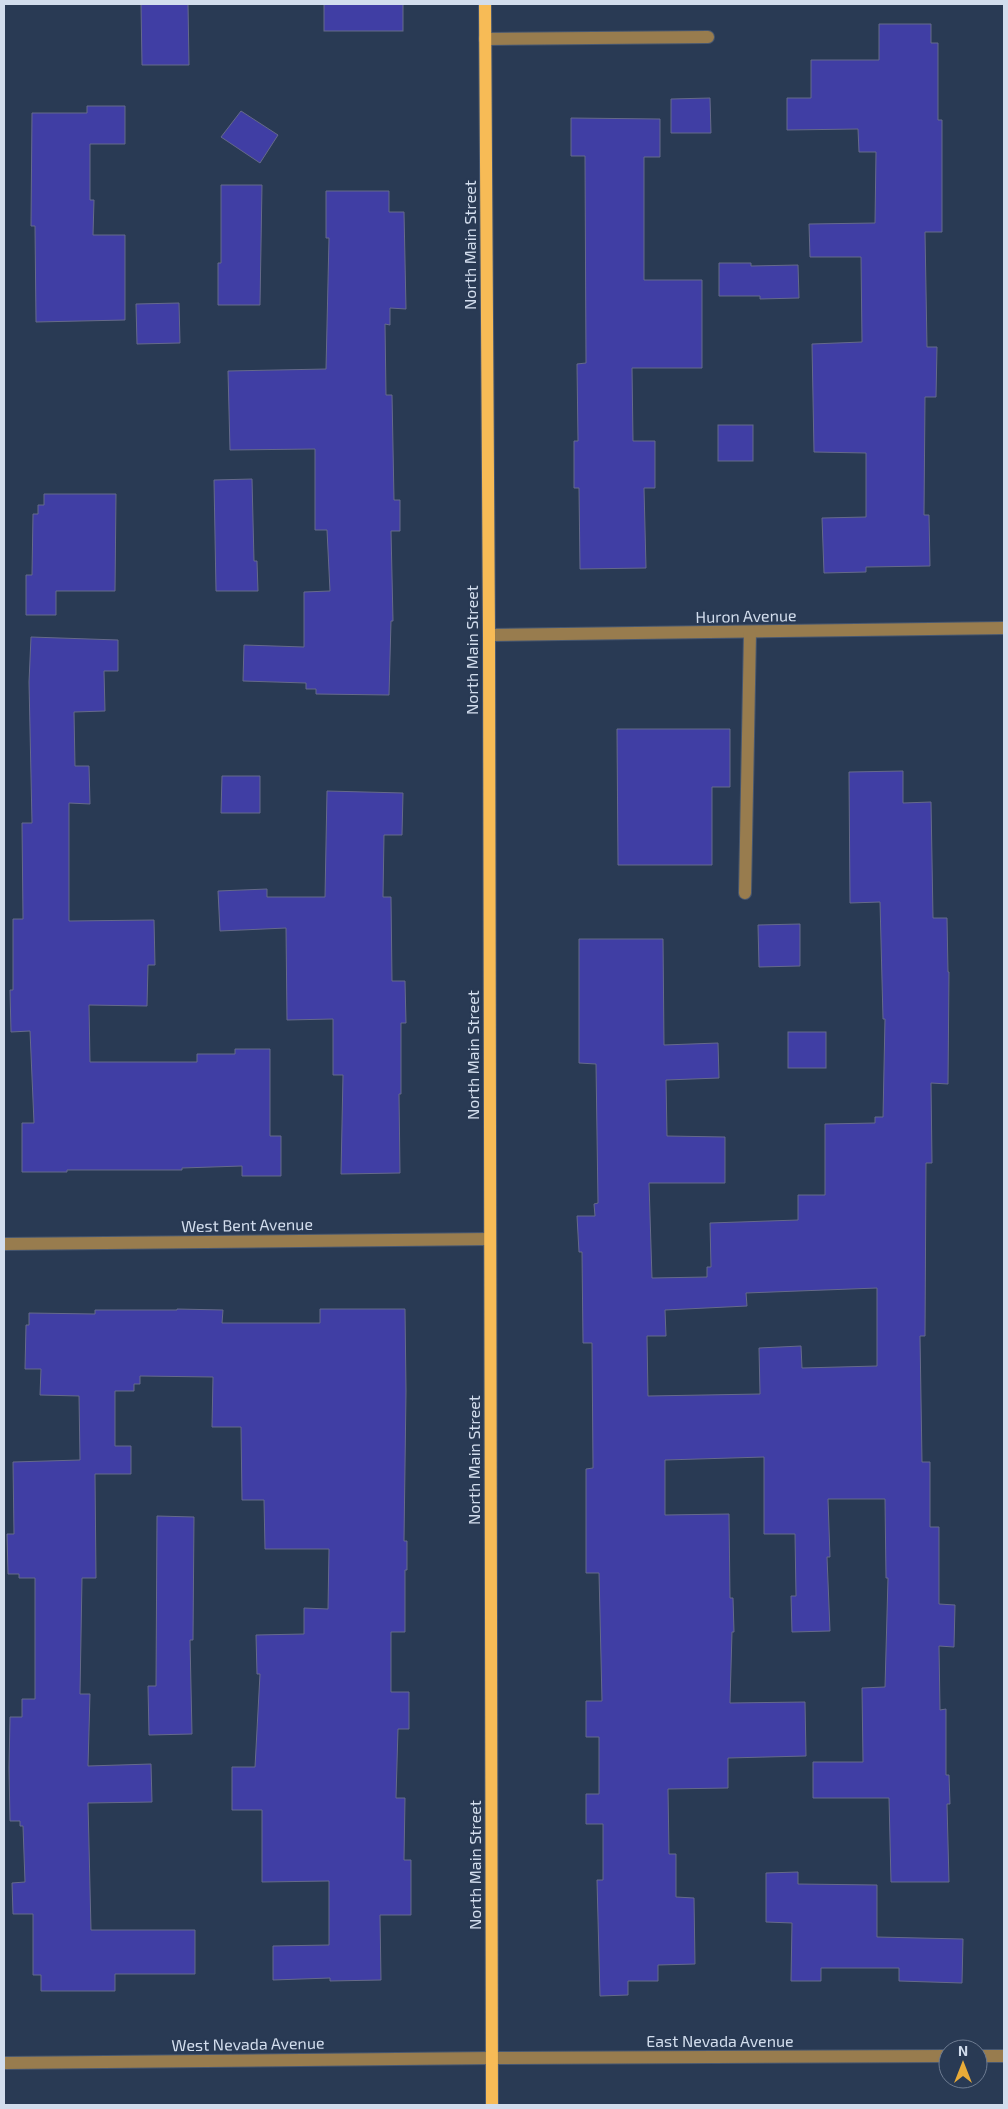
<svg xmlns="http://www.w3.org/2000/svg" width="1008" height="2109" font-family="'Exo 2',sans-serif">
	<style>
		.building { fill: #403ea4; stroke: #656a8a; fill-rule: evenodd }
		.lines { fill: none; stroke-linecap: round; stroke-linejoin: round }
		.minor-casing { stroke: #475770; stroke-width: 14 }
		.major-casing { stroke: #475770; stroke-width: 14 }
		.minor { stroke: #987c4e; stroke-width: 12 }
		.major { stroke: #f7bb56; stroke-width: 12 }
		.labels { text-anchor: middle; stroke-width: 4; stroke-linejoin: round; paint-order: stroke }
		.street-label { font-size: 16px; fill: #d2dded; stroke: #293a54 }
	</style>
	<rect width="100%" height="100%" fill="#293a54"/>
	<g class="building">
		<polygon points="141,4 188,4 189,65 142,65"/>
		<rect x="324" y="4" width="79" height="27"/>
		<polygon points="879,24 931,24 931,43 938,43 938,120 942,120 942,232 925,232 927,347 937,347 936,397 925,397 924,515 929,515 930,566 866,567 866,572 824,573 822,518 866,517 866,453 814,452 812,344 862,342 861,257 810,257 809,224 875,223 876,152 859,152 858,129 787,130 787,98 811,98 811,60 879,60"/>
		<polygon points="710,98 711,133 671,133 671,99"/>
		<polygon points="87,106 125,106 125,144 90,144 90,200 94,200 93,235 125,235 125,320 36,322 35,226 31,226 32,113 87,113"/>
		<polygon points="241,111 278,135 260,163 221,137"/>
		<polygon points="571,118 660,119 660,157 644,157 644,280 702,280 702,368 632,368 633,441 655,441 655,488 644,488 646,568 580,569 579,488 574,488 574,441 578,441 577,364 586,363 585,156 571,156"/>
		<polygon points="221,185 262,185 260,305 218,305 218,263 221,263"/>
		<polygon points="326,191 389,191 389,212 404,212 406,309 390,308 390,325 385,324 386,395 392,395 394,500 400,500 400,531 391,531 393,621 391,621 389,695 316,694 316,689 306,689 306,683 243,681 244,645 304,647 304,592 330,591 327,530 315,530 315,449 230,450 228,371 326,369 329,238 326,238"/>
		<polygon points="719,263 751,263 751,266 798,265 799,298 760,299 760,296 719,296"/>
		<polygon points="179,303 180,343 137,344 136,304"/>
		<rect x="718" y="425" width="35" height="36"/>
		<polygon points="252,479 254,561 257,561 258,591 216,591 214,480"/>
		<polygon points="44,494 116,494 115,591 56,591 56,615 26,615 26,575 32,575 33,514 38,514 38,505 44,505"/>
		<polygon points="31,637 118,640 118,671 104,671 105,711 74,712 75,766 89,766 90,804 69,803 69,921 154,920 155,965 148,965 147,1006 89,1005 90,1062 197,1062 197,1054 235,1054 235,1049 270,1049 270,1136 281,1136 281,1176 242,1176 242,1166 182,1168 182,1170 67,1170 67,1172 22,1172 22,1123 34,1123 30,1031 11,1032 10,990 13,990 13,919 23,919 22,823 32,823 29,682"/>
		<polygon points="617,729 730,729 730,787 712,787 712,865 618,865"/>
		<path d="M903,771V803L931,802L933,918H947L948,972H949L948,1084L931,1083L932,1163H926L925,1336H920L922,1462H930V1527H939V1604L955,1605L954,1647L939,1646L940,1710L946,1709V1775H949L950,1804H947L949,1882H891L889,1798H813V1762H863L862,1688L885,1687L888,1578H886L885,1499H828L830,1557H827L830,1631L792,1632L791,1596H796L795,1534H764V1457L665,1460V1515L729,1514L730,1598H733L734,1632H732L730,1703L805,1702L806,1756L728,1758V1788L668,1789L669,1854H676V1897L694,1898L695,1964L658,1965V1981H628V1995L600,1996L597,1880H603V1824H586V1794H599V1737H586V1701H602L599,1573H586V1469L593,1468L592,1343H583L582,1252H579L577,1216H595L594,1204L598,1203L596,1064L579,1063V939H663L664,1045L718,1043L719,1078L666,1080L667,1136L725,1137V1183H649L652,1278L707,1277V1267H711L710,1223L798,1220V1195H825V1124L875,1123V1117H883L885,1019H883L880,902L850,903L849,772ZM877,1288V1366L802,1368L801,1346L759,1348L760,1394L648,1396L647,1336H666L665,1310L747,1306L746,1293Z"/>
		<polygon points="222,776 260,776 260,813 221,813"/>
		<polygon points="327,791 403,793 402,835 384,835 383,897 391,897 392,981 405,981 406,1023 401,1023 401,1094 399,1094 400,1173 341,1174 343,1075 333,1075 333,1019 287,1020 286,928 220,931 218,891 267,889 267,897 325,897"/>
		<polygon points="800,924 800,966 759,967 758,925"/>
		<rect x="788" y="1032" width="38" height="36"/>
		<polygon points="177,1309 223,1310 222,1323 320,1323 320,1309 405,1309 406,1391 404,1541 407,1541 407,1570 405,1570 405,1632 391,1632 391,1692 409,1692 409,1729 398,1729 396,1798 405,1798 404,1860 411,1860 411,1915 380,1915 381,1980 330,1981 330,1978 273,1980 273,1946 329,1945 329,1881 262,1882 262,1810 232,1810 232,1767 255,1767 260,1674 257,1674 256,1635 304,1634 304,1608 328,1609 329,1549 265,1549 264,1500 242,1500 241,1427 212,1427 213,1377 140,1376 140,1384 134,1384 134,1391 115,1391 115,1446 131,1446 131,1474 95,1474 96,1578 82,1578 80,1694 90,1694 88,1766 151,1764 152,1802 88,1803 91,1930 195,1930 195,1974 115,1974 115,1991 41,1991 41,1975 33,1975 33,1914 13,1914 12,1883 25,1882 23,1826 20,1826 20,1821 10,1821 9,1768 10,1717 22,1717 22,1699 35,1699 35,1578 19,1578 19,1574 8,1574 7,1534 14,1534 13,1462 80,1460 79,1396 40,1395 41,1369 25,1369 26,1325 29,1325 29,1313 95,1314 95,1310 177,1310"/>
		<polygon points="157,1516 194,1517 193,1640 190,1640 192,1734 149,1735 148,1686 156,1686"/>
		<polygon points="798,1872 798,1884 877,1885 877,1937 963,1939 962,1983 899,1981 899,1968 821,1968 821,1981 791,1981 792,1923 766,1922 766,1873"/>
	</g>
	<g class="lines">
		<g class="minor-casing">
			<g id="minor">
				<polyline points="485,39 708,37"/>
				<polyline points="489,635 1004,628"/>
				<polyline points="745,893 750,632"/>
				<polyline points="4,1244 490,1239"/>
				<polyline points="978,2056 1004,2056"/>
				<polyline points="4,2063 492,2058 948,2056"/>
			</g>
		</g>
		<g class="major-casing">
			<polyline id="major" points="485,4 489,635 492,2105"/>
		</g>
		<use href="#minor" class="minor"/>
		<use href="#major" class="major"/>
	</g>
	<g class="labels">
		<g class="street-label">
			<text transform="translate(470 245) rotate(-90)" y="6">North Main Street</text>
			<text transform="translate(746 616) rotate(-1)" y="6">Huron Avenue</text>
			<text transform="translate(472 650) rotate(-90)" y="6">North Main Street</text>
			<text transform="translate(473 1055) rotate(-90)" y="6">North Main Street</text>
			<text transform="translate(247 1225) rotate(-1)" y="6">West Bent Avenue</text>
			<text transform="translate(474 1460) rotate(-90)" y="6">North Main Street</text>
			<text transform="translate(475 1865) rotate(-90)" y="6">North Main Street</text>
			<text x="720" y="2047">East Nevada Avenue</text>
			<text transform="translate(248 2044) rotate(-1)" y="6">West Nevada Avenue</text>
		</g>
	</g>
	<rect width="1008" height="2109" fill="none" stroke="#d2dded" stroke-width="10"/>
	<g transform="translate(963 2064)"><circle r="24" fill="#293a54" stroke="#6d7b91"/>
	<path d="M0-4L9 19L0 12L-9 19Z" fill="#e9ab38"/>
	<text y="-8" font-size="14" font-weight="bold" text-anchor="middle" fill="#d2dded">N</text>
	</g>
</svg>
